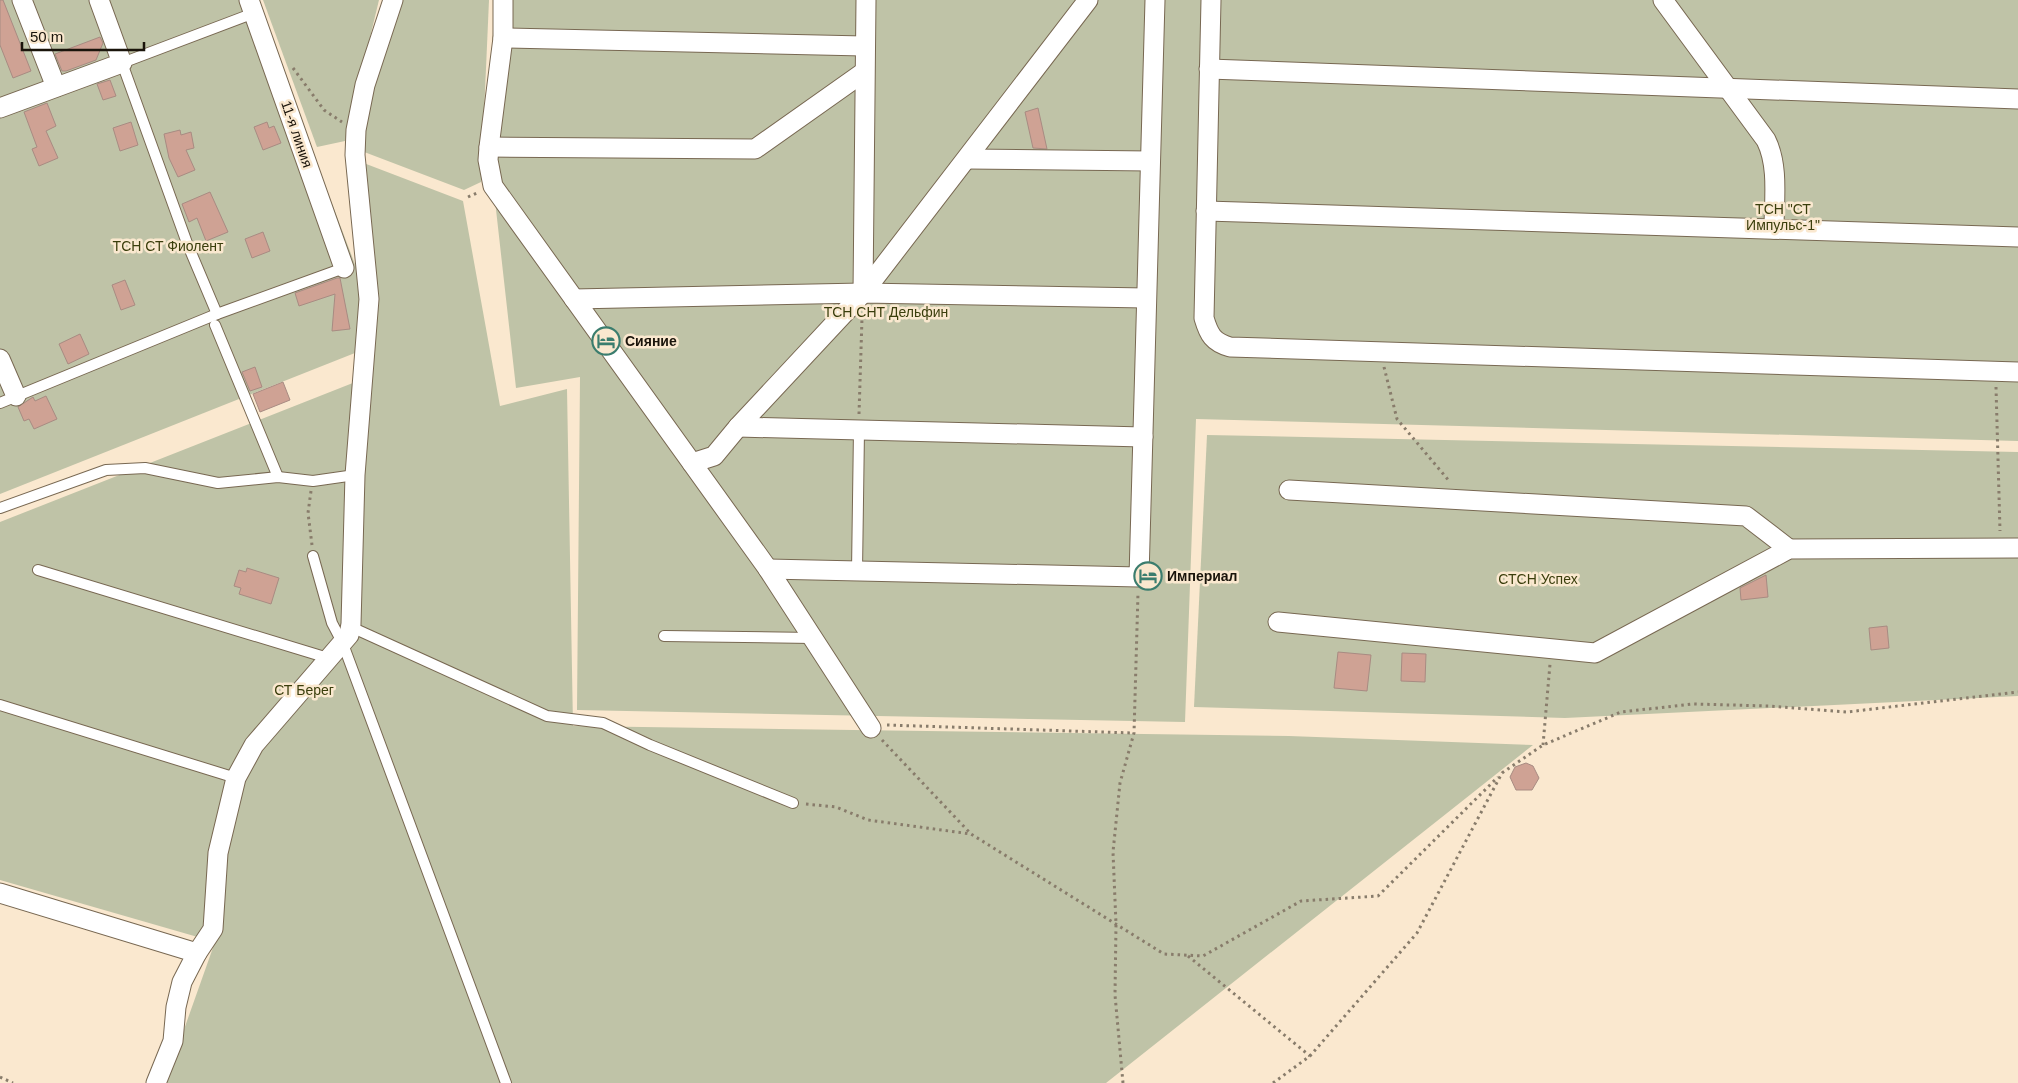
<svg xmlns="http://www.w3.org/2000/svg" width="2018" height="1083" font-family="Arial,sans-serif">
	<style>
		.green { fill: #bfc3a7 }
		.building { fill: #cfa294; stroke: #a88b82 }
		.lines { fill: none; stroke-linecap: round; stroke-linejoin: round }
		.lane-casing { stroke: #786852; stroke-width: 12 }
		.street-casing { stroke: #786852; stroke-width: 21 }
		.path { stroke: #887c6b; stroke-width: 3; stroke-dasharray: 2.5 4; stroke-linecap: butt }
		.lane { stroke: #fff; stroke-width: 10 }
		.street { stroke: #fff; stroke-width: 19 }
		.labels { text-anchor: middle; stroke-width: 5; stroke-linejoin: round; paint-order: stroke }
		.street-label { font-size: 14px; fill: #1a140b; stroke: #fae8cf }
		.park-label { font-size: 14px; fill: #3a3e0c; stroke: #fae8cf }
		.poi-label { font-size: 14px; font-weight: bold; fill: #1a140b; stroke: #fae8cf; text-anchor: start }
	</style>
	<rect width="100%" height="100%" fill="#fae8cf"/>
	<g class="green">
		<polygon points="0,0 255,0 359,275 365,349 0,494"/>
		<polygon points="263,0 379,0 345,141 317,147"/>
		<polygon points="390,0 489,0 481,182 464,190 359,150"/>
		<polygon points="494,0 2018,0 2018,441 1196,419 1185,722 577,710 580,377 516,388 489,147"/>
		<polygon points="361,162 463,201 500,406 567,389 573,726 1289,736 1533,745 1106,1083 165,1083 215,942 0,880 0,522 368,377"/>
		<polygon points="1207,435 2018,452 2018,696 1565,718 1194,707"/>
	</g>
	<g class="building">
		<polygon points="0,0 3,0 31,71 13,78 0,45"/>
		<polygon points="100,37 103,43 96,60 66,71 62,71 55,54"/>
		<polygon points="110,80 116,96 103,100 97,84"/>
		<polygon points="47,103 56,126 46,131 58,158 39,166 32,149 37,147 24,112"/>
		<polygon points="1038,108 1047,149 1033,148 1025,112"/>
		<polygon points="131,122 138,145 120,151 113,128"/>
		<polygon points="267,122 269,128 274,126 281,143 263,150 254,127"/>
		<polygon points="180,130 181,135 191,132 194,148 186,150 195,170 178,177 169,158 164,134"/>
		<polygon points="210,192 228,232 206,241 197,218 189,222 182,204"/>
		<polygon points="263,232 270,251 252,258 245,239"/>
		<polygon points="337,278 340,278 350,329 332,331 335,294 299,306 295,293"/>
		<polygon points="125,280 135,305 121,310 112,285"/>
		<polygon points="80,334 89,354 68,364 59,344"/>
		<polygon points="255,367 262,387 250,391 242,372"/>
		<polygon points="283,382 290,400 260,412 253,394"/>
		<polygon points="46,396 57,419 34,429 29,419 24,421 18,407 33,397 35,401"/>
		<polygon points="247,568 279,578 271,604 239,594 241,588 234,586 239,570 246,572"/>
		<polygon points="1766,575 1768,597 1741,600 1740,588"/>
		<polygon points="1887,626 1889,648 1871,650 1869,628"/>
		<polygon points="1338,652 1371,655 1367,691 1334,688"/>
		<polygon points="1402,653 1426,654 1425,682 1401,681"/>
		<polygon points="1526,763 1533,766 1539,778 1532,790 1516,790 1510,777 1515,767"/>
	</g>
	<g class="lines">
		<g class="lane-casing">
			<g id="lane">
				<polyline points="217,314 187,243 122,63 254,13"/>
				<polyline points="215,325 278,477"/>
				<polyline points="0,403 217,314 344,268"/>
				<polyline points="0,508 106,470 145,468 218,483 278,477 313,481 355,475"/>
				<polyline points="313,556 332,623 343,644 506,1083"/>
				<polyline points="38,570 328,658"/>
				<polyline points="857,571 859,430"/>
				<polyline points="351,627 547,716 603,723 650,745 793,803"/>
				<polyline points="664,636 813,638"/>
				<polyline points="0,705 236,778"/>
			</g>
		</g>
		<g class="street-casing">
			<g id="street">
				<polyline points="22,0 56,87"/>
				<polyline points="249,0 344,268"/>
				<polyline points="503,0 503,38 489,147 488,160 493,186 768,569 871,728"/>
				<path d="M1211,0L1204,318C1209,335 1213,342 1230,347L2018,372"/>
				<path d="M1663,0L1766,140C1779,166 1774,200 1774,229"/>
				<polyline points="503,38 864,46"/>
				<polyline points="1209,69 2018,99"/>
				<polyline points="0,108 122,63 99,0"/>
				<polyline points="489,147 755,149 864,72"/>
				<polyline points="967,159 1150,161"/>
				<polyline points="1206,211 2018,237"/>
				<polyline points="863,293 866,0"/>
				<polyline points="574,299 863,293 1146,298"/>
				<polyline points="0,359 16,396"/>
				<polyline points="738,427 1143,437"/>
				<polyline points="692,463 714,456 738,427 863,293 1088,0"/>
				<polyline points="1289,490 1746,516 1789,549"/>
				<polyline points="768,569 1139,577 1155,0"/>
				<polyline points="1278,622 1595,653 1789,549 2018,548"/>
				<polyline points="0,893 197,953 213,929 218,853 236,778 254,745 349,635 351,624 355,475 369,299 355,155 356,130 365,85 393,0"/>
				<polyline points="156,1083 173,1041 176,1007 182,982 197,953"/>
			</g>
		</g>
		<g class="path">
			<polyline points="293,68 324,110 342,122"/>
			<polyline points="468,197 479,192"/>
			<polyline points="1384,367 1397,419 1450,482"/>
			<polyline points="1996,387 2000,531"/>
			<polyline points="859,414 862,318"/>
			<polyline points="311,491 308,513 312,545"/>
			<polyline points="887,725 1133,733"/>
			<polyline points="882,740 971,834"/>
			<polyline points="1543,745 1550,664"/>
			<polyline points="806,804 836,807 868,820 971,834 1164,954 1203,956 1301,901 1378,896 1498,777"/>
			<polyline points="1188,956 1310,1056"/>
			<polyline points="0,1077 13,1083"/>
			<polyline points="1123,1083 1115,995 1116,924 1113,852 1120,783 1134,733 1138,593"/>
			<polyline points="1273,1083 1310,1056 1417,933 1502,773 1543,745 1621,712 1693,704 1769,706 1847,712 2018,692"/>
		</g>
		<use href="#lane" class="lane"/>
		<use href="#street" class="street"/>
	</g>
	<defs>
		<g id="hotel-ring" transform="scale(1.4375)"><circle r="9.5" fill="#fae8cf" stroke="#3b7d6e" stroke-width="1.5"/><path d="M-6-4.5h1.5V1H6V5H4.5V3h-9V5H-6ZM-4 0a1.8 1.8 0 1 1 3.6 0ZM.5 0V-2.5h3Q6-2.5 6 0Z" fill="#3b7d6e"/></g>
	</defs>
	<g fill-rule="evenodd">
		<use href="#hotel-ring" x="606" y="341"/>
		<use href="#hotel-ring" x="1148" y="576"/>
	</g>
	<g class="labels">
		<g class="street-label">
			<text transform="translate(297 134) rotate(71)" y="5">11-я линия</text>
		</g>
		<g class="park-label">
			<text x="1783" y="214">ТСН "СТ<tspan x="1783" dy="16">Импульс-1"</tspan></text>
			<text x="168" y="251">ТСН СТ Фиолент</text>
			<text x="886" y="317">ТСН СНТ Дельфин</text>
			<text x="1538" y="584">СТСН Успех</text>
			<text x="304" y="695">СТ Берег</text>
		</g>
		<g class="poi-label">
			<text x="625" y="346">Сияние</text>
			<text x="1167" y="581">Империал</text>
		</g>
	</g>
	<path d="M22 42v8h122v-8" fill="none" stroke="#1a140b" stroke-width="2.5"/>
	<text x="30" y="42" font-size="15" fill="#1a140b" stroke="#fae8cf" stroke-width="4" paint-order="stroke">50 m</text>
</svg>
